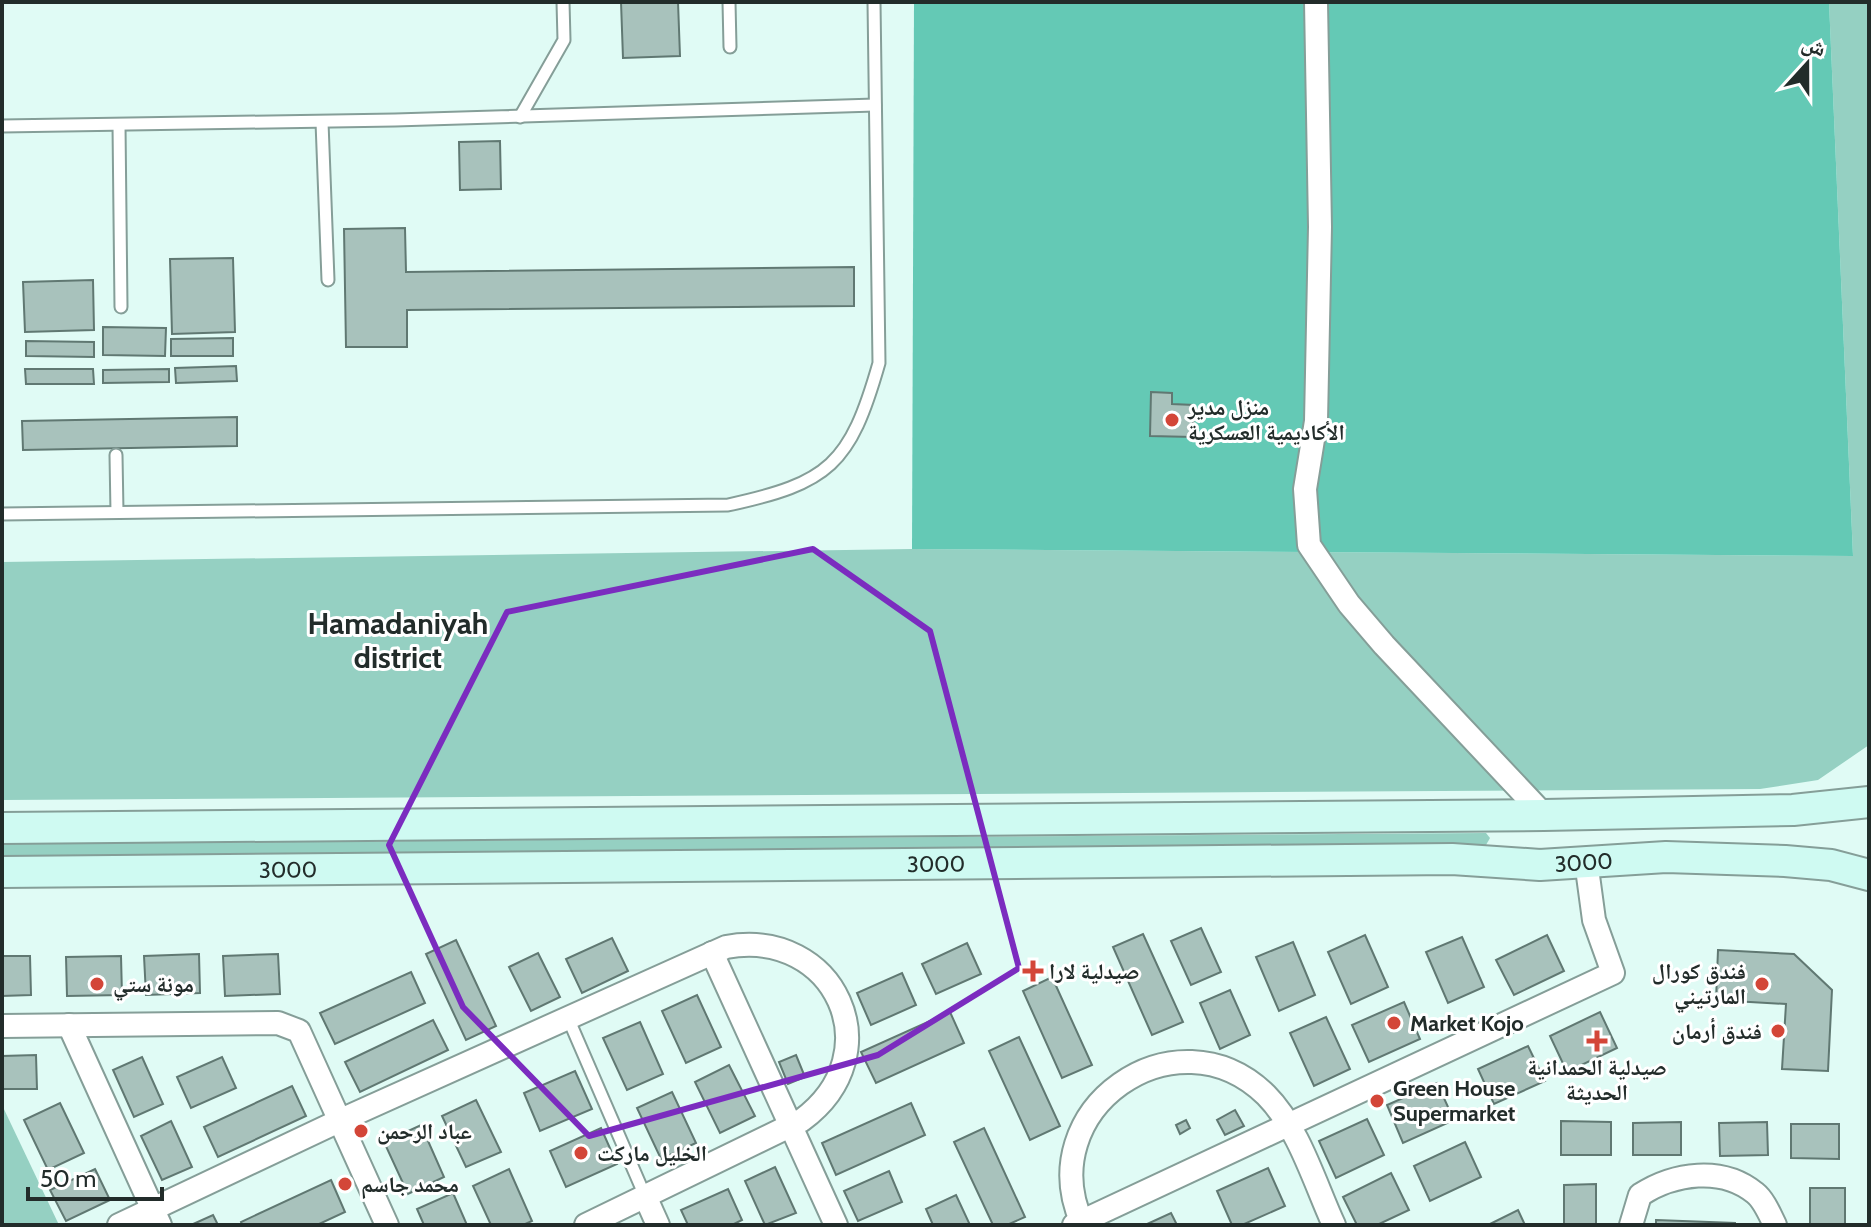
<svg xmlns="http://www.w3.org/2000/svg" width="1871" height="1227" font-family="Cabin,'Noto Naskh Arabic',sans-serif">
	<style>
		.green { fill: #95d0c2 }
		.forest { fill: #64c9b5 }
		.building { fill: #a8c2bc; stroke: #607872; stroke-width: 2 }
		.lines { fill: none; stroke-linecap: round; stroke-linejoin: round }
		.lane-casing { stroke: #859e98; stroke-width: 15 }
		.street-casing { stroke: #859e98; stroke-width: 26 }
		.secondary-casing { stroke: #859e98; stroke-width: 34 }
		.lane { stroke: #fff; stroke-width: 11 }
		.street { stroke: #fff; stroke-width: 22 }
		.secondary { stroke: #cffaf2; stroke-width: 30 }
		.marked { fill: none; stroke: #7b2cbf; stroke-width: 6; stroke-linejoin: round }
		.poi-dot { fill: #d34638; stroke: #fff; stroke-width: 3 }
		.labels { text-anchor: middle; stroke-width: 6; stroke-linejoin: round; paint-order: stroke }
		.poi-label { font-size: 22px; font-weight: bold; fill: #222c2a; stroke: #fff; text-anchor: start }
		.street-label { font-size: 22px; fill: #222c2a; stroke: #fff }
		.district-label { font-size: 30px; font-weight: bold; fill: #222c2a; stroke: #fff }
	</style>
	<rect width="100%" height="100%" fill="#e0fbf5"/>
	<g class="green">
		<polygon points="1829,2 1869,2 1869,745 1818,780 1760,789 2,800 2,562 912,549 1853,556"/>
		<polygon points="1486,833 1490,838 1486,845 2,857 2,844"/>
		<polygon points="2,1105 59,1225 2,1225"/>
	</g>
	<polygon class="forest" points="914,2 1829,2 1853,556 912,549"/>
	<g class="building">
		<polygon points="621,2 678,2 680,56 623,58"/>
		<polygon points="500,141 501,189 460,190 459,142"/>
		<polygon points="405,228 406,272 854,267 854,306 407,310 407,347 346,347 344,229"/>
		<polygon points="233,258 235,332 172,334 170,259"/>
		<polygon points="93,280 94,330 25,332 23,282"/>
		<polygon points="103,327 166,328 165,356 103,355"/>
		<polygon points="233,338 233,356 171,356 171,339"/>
		<polygon points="26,341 94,342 94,357 26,356"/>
		<polygon points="236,366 237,381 176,383 175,368"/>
		<polygon points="25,369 93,369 94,384 26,384"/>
		<polygon points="169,369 169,382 103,383 103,370"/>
		<polygon points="1151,392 1172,393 1172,404 1194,405 1193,437 1150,436"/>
		<polygon points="237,417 237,446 23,450 22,421"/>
		<polygon points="1201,928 1221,972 1191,985 1171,941"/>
		<polygon points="1143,934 1183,1022 1152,1035 1113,947"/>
		<polygon points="1365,935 1388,987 1351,1004 1328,952"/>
		<polygon points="1547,935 1564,971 1514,995 1496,960"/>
		<polygon points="1462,937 1484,987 1448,1003 1426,952"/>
		<polygon points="612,938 628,971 582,993 566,959"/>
		<polygon points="456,940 496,1026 466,1040 426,954"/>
		<polygon points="1293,942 1315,995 1279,1011 1256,957"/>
		<polygon points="967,943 981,974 936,994 922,964"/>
		<polygon points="1718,950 1794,954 1832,990 1828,1071 1782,1069 1786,1004 1716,1000"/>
		<polygon points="538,953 560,997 531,1011 509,967"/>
		<polygon points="199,954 200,993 146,995 144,956"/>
		<polygon points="278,954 280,994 225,996 223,956"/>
		<polygon points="2,956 30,956 31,995 2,996"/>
		<polygon points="121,956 122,995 67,996 66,957"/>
		<polygon points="411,972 425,1003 335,1044 320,1013"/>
		<polygon points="902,973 916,1005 871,1025 857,993"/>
		<polygon points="1052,977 1092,1065 1062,1078 1023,991"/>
		<polygon points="1230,990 1250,1035 1220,1049 1200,1003"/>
		<polygon points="697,995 721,1047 686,1063 662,1011"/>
		<polygon points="1404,1002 1420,1039 1369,1062 1352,1025"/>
		<polygon points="950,1012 964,1043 876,1083 861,1052"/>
		<polygon points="1600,1012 1617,1048 1567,1072 1550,1036"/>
		<polygon points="1326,1017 1350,1069 1314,1086 1290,1033"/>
		<polygon points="433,1020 448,1050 360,1092 345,1062"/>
		<polygon points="640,1022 663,1074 627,1090 603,1038"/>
		<polygon points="1019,1037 1060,1126 1030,1140 989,1051"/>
		<polygon points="1528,1046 1545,1081 1494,1104 1478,1069"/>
		<polygon points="36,1055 37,1089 2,1089 2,1056"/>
		<polygon points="796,1055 805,1077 788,1084 779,1062"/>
		<polygon points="142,1057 163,1104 134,1117 113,1070"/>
		<polygon points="222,1057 236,1088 191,1108 177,1077"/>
		<polygon points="729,1065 755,1116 720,1133 695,1082"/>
		<polygon points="575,1071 592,1109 540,1131 524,1093"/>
		<polygon points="1437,1083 1454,1120 1403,1143 1387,1105"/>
		<polygon points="292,1086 306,1116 218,1157 204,1127"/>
		<polygon points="672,1092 696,1143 661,1159 637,1108"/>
		<polygon points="476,1100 501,1152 466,1167 442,1116"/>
		<polygon points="60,1103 84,1153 48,1170 24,1120"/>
		<polygon points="911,1103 925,1135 836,1175 822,1143"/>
		<polygon points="1235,1110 1244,1126 1225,1135 1217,1120"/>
		<polygon points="1367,1119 1384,1155 1336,1178 1319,1141"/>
		<polygon points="1186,1120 1190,1128 1180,1134 1176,1125"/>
		<polygon points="171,1121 192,1167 162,1180 141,1136"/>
		<polygon points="1561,1121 1611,1122 1611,1155 1561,1155"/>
		<polygon points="1681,1122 1681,1155 1633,1155 1633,1123"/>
		<polygon points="1767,1122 1768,1155 1720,1156 1719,1123"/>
		<polygon points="1791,1124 1839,1124 1839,1159 1791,1158"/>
		<polygon points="421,1125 444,1177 408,1194 384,1142"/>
		<polygon points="601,1128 617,1164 566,1187 550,1151"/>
		<polygon points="984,1128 1025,1217 1007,1225 993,1225 954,1142"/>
		<polygon points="1465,1142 1481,1177 1430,1201 1414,1166"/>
		<polygon points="775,1167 796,1213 765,1225 745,1181"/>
		<polygon points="1268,1168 1285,1206 1242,1225 1232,1225 1217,1191"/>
		<polygon points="95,1169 110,1200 66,1221 50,1190"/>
		<polygon points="509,1169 532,1221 523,1225 491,1225 473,1186"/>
		<polygon points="889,1171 902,1202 858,1221 844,1191"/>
		<polygon points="1391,1173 1409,1210 1377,1225 1357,1225 1343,1197"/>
		<polygon points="331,1180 345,1212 317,1225 242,1225 241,1222"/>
		<polygon points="1596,1184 1596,1225 1564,1225 1564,1185"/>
		<rect x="1810" y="1188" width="35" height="37"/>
		<polygon points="728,1189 742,1220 732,1225 688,1225 681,1210"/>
		<polygon points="453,1193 467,1225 424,1225 417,1209"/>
		<polygon points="956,1195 970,1225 933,1225 926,1209"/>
		<polygon points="1518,1210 1525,1225 1488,1225"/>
		<polygon points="1171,1213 1177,1225 1145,1225"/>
		<polygon points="213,1215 218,1225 191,1225"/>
		<polygon points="1656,1220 1735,1223 1735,1225 1656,1225"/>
	</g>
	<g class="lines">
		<g class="lane-casing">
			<g id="lane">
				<polyline points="729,2 730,47"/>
				<polyline points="520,117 564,40 563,2"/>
				<polyline points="322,122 328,280"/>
				<polyline points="119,125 121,307"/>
				<polyline points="2,126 395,120 875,105"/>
				<polyline points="116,455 117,512"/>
				<path d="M2,514L728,505C829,483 850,465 879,363L874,2"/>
				<polyline points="568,1018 645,1196"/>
			</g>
		</g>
		<g class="street-casing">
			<g id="street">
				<polyline points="1316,2 1320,227 1316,421 1305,489 1309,545 1349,604 1384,645 1544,815"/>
				<polyline points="712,953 836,1225"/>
				<polyline points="69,1025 160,1225"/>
				<polyline points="2,1026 278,1023 299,1031 387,1225"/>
				<polyline points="645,1196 658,1225"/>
				<path d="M119,1225L341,1120L726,947C835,927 893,1053 802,1120L586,1225"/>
				<polyline points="1074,1225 1613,973 1594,920 1586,861"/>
				<path d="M1083,1225C1029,1110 1176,1007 1266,1095C1299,1128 1315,1184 1334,1225"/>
				<path d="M1631,1225L1640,1195C1674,1173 1722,1166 1755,1193C1764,1200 1770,1215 1775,1225"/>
			</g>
		</g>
		<g class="secondary-casing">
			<g id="secondary">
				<polyline points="2,828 1544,815 1793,810 1869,802"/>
				<path id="s1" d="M2,872L1452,859L1540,865L1666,857L1785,861L1831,865L1869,875"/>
			</g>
		</g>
		<use href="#lane" class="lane"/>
		<use href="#street" class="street"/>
		<use href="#secondary" class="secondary"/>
	</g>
	<path class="marked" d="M813,549L930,631L1019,968L878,1055L589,1136L463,1007L389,845L507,612Z"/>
	<g class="poi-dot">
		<circle cx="1172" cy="420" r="8"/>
		<path d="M1029 959h8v8h8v8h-8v8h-8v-8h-8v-8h8z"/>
		<circle cx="97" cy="984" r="8"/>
		<circle cx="1762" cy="984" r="8"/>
		<circle cx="1394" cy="1023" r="8"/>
		<circle cx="1778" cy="1031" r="8"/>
		<path d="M1593 1029h8v8h8v8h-8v8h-8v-8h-8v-8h8z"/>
		<circle cx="1377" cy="1101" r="8"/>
		<circle cx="361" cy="1131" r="8"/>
		<circle cx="581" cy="1153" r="8"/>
		<circle cx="345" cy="1184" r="8"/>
	</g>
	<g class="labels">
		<g class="poi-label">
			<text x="1188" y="415">منزل مدير<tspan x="1188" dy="25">الأكاديمية العسكرية</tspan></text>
			<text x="1049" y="979">صيدلية لارا</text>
			<text x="1746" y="979" text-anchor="end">فندق كورال<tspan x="1746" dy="25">المارتيني</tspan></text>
			<text x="113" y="992">مونة ستي</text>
			<text x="1410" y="1031">Market Kojo</text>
			<text x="1762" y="1039" text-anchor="end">فندق أرمان</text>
			<text x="1597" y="1075" text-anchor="middle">صيدلية الحمدانية<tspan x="1597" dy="25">الحديثة</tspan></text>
			<text x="1393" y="1096">Green House<tspan x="1393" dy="25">Supermarket</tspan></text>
			<text x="377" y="1139">عباد الرحمن</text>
			<text x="597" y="1161">الخليل ماركت</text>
			<text x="361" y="1192">محمد جاسم</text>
		</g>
		<g class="street-label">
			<text dy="8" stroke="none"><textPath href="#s1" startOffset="1582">3000</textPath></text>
			<text dy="8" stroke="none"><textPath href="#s1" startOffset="934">3000</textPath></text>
			<text dy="8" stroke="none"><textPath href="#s1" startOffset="286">3000</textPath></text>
		</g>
		<g class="district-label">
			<text x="398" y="634">Hamadaniyah<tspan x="398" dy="34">district</tspan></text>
		</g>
	</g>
	<rect width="1871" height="1227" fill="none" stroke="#222c2a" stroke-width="8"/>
	<g transform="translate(1807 64) rotate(21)" stroke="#ffffff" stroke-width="6" paint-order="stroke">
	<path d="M0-6L14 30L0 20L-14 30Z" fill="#222c2a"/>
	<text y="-12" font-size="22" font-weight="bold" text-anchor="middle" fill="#222c2a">ش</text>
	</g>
	<path d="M28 1187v12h134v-12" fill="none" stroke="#222c2a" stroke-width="4"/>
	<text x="40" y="1187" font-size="24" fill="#222c2a" stroke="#ffffff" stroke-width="6" paint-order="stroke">50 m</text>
</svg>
